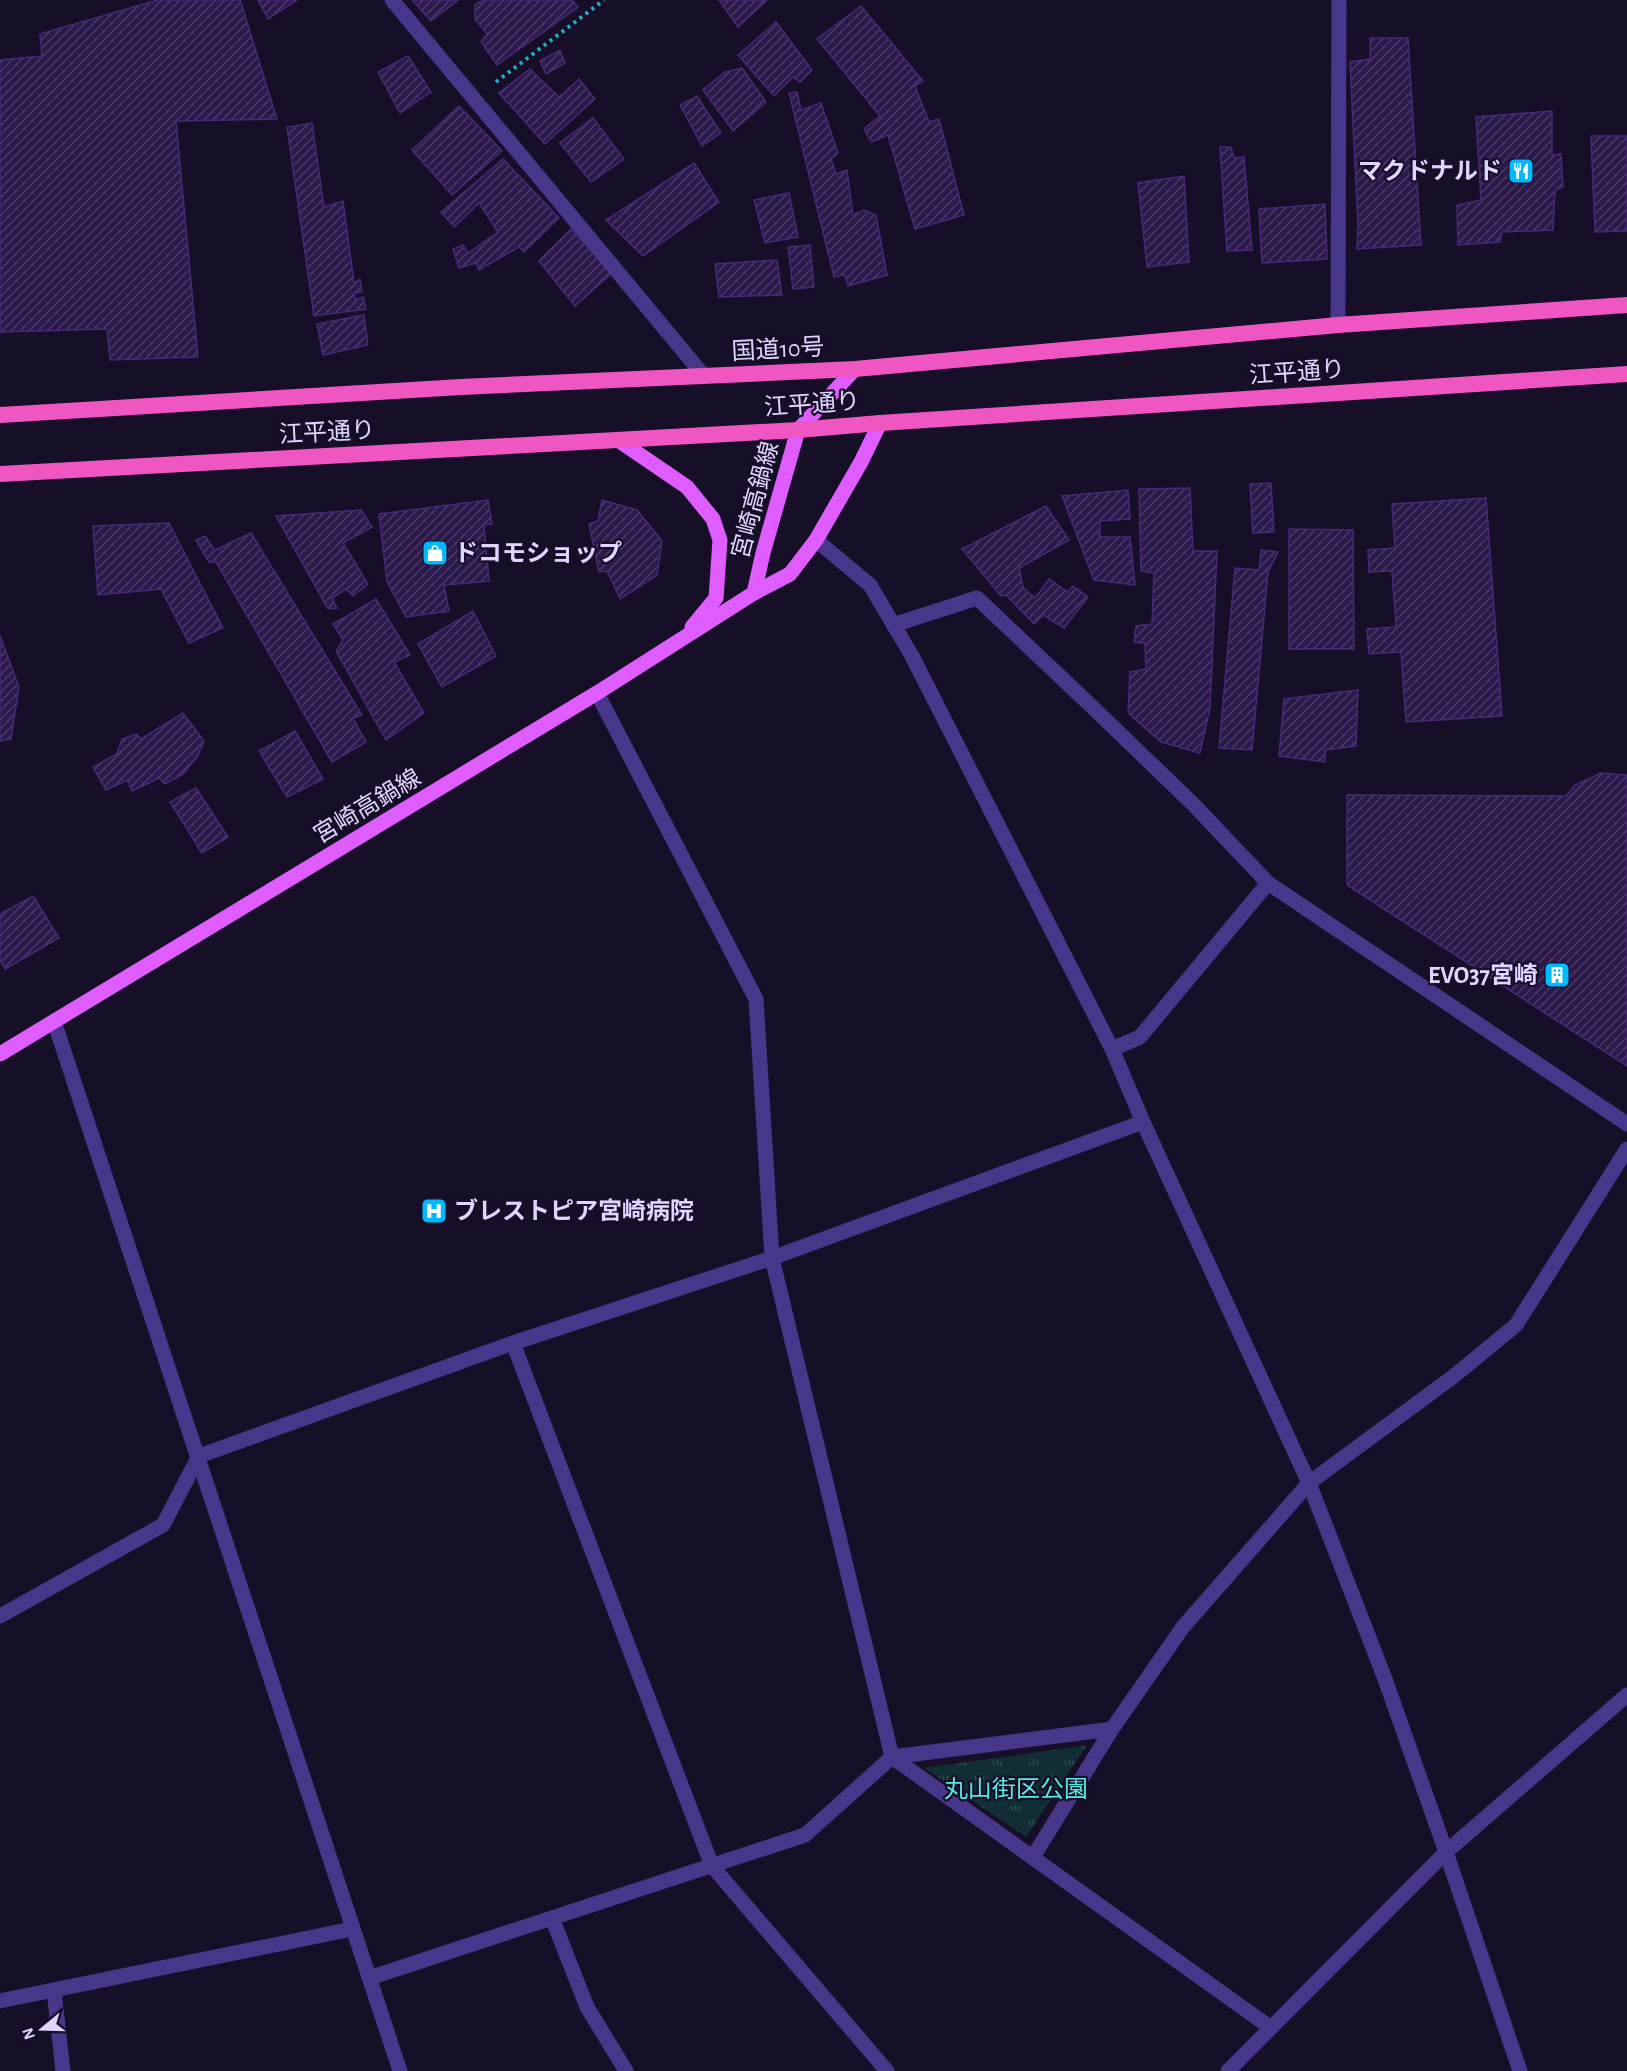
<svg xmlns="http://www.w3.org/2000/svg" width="1627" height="2071" font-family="'Alegreya Sans','Noto Sans JP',sans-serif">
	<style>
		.grass { fill: url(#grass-tufts) }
		.building { fill: url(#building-hatch); stroke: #472978; stroke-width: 1.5 }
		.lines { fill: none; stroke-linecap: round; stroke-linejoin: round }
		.path { stroke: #27b0c2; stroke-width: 4; stroke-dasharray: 3 4.5; stroke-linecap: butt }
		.minor { stroke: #48368b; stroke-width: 15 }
		.tertiary { stroke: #48368b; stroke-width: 15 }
		.primary { stroke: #df5cff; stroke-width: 15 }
		.trunk { stroke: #ef56c2; stroke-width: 16 }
		.labels { text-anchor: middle; stroke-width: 4.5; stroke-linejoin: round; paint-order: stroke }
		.poi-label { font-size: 24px; font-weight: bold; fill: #e1d5ff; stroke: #170e28; text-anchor: end }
		.street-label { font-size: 24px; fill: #e1d5ff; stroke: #170e28 }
		.park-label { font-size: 24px; fill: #58e8de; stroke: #170e28 }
	</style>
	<defs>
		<pattern id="grass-tufts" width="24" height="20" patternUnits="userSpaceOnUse" patternTransform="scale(1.5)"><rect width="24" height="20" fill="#102e33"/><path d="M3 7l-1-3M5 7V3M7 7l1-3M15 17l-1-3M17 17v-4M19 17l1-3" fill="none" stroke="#324b52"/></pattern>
		<pattern id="building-hatch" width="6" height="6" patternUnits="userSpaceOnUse" patternTransform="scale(1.5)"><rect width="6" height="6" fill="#2c194b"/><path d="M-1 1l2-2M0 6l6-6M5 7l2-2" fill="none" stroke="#4a3a66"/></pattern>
	</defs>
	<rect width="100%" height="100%" fill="#170e28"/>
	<polygon class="grass" points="1087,1745 1026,1837 924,1768"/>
	<g class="building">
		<polygon points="158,0 240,0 277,119 176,121 198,357 110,360 107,329 0,332 0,60 42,56 40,34"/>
		<polygon points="258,0 297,0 268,19"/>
		<polygon points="412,0 458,0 431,21"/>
		<polygon points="483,0 572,0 578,7 497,65 481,42 487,34 475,19 475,5"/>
		<polygon points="719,0 767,0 738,27"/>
		<polygon points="861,6 923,81 915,86 929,122 939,119 964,215 915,229 888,135 871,142 864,129 880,116 817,39"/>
		<polygon points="776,22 812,70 800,82 793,77 774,96 738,55"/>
		<polygon points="1370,38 1408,38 1421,245 1357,249 1358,224 1350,62 1370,59"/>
		<polygon points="560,50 565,63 546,74 540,61"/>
		<polygon points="408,56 431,92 400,113 378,72"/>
		<polygon points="742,68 766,102 733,131 703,90 725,72"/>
		<polygon points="530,69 559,97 579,79 595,99 545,144 499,93"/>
		<polygon points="797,92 801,110 821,103 838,153 831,159 836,174 847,170 853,215 864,210 876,215 887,275 848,286 845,275 834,277 789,93"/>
		<polygon points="697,96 721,133 702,146 680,105"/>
		<polygon points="459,106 502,151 452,195 412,150"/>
		<polygon points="1552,111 1552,155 1561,154 1563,187 1555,190 1553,230 1502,232 1500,242 1458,245 1457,205 1481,200 1476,117"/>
		<polygon points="593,118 624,159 591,182 560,143"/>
		<polygon points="312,123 324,207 343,201 354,283 360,279 362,292 354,293 355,300 363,297 366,309 314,316 287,127"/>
		<polygon points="1591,136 1627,136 1627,231 1595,232"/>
		<polygon points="1220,147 1231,147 1234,158 1244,157 1252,250 1227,251"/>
		<polygon points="503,159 559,218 524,252 519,247 479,270 476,263 459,268 453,249 463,245 468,253 498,232 479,203 454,227 441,212"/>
		<polygon points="694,163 719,202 643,256 606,220"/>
		<polygon points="1184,176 1189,262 1147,267 1138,183"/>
		<polygon points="789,193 798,237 765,243 754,200"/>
		<polygon points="1325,204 1327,259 1262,263 1259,209"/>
		<polygon points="571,229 612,273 575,306 539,261"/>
		<polygon points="810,245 814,287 793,289 788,247"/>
		<polygon points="777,260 782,295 719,297 715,264"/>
		<polygon points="364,315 368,345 323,355 317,324"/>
		<polygon points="1271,483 1274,532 1253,533 1250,484"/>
		<polygon points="1190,488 1193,551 1217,551 1210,708 1200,753 1161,742 1128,713 1130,672 1146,669 1145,643 1134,642 1136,626 1152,624 1154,573 1141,571 1139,489"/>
		<polygon points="1128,490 1130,519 1100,521 1100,537 1130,537 1135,585 1094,580 1062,496"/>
		<polygon points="1486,498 1502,716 1406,722 1401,652 1369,654 1367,629 1396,627 1392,571 1369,572 1368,550 1395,548 1392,504"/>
		<polygon points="488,500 492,524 484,525 489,581 444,585 449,611 406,617 387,582 379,514"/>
		<polygon points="602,500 637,510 662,541 657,575 620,599 607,571 599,572 589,524 598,521"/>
		<polygon points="1046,506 1069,540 1019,568 1023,587 1035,598 1049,579 1068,592 1073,586 1088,597 1064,628 1043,615 1034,624 1006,595 1001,596 962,549"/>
		<polygon points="361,510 372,527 343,543 368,584 353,596 346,589 332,598 337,608 328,609 276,516"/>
		<polygon points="169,523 223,628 189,643 161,589 98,595 93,526"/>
		<polygon points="1289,529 1353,530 1354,649 1289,649"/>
		<polygon points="251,533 362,715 353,718 366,742 332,762 216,562 209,562 196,540 205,536 215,550"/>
		<polygon points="1261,550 1278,552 1268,572 1252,750 1219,748 1235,568 1259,570"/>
		<polygon points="376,599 410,655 394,662 424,713 386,740 336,651 343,640 333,624"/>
		<polygon points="473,611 496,656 442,687 418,644"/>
		<polygon points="0,636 19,687 11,739 0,741"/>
		<polygon points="1358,690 1356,746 1325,750 1325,762 1279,756 1284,699"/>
		<polygon points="183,713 204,741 197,757 183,774 165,784 159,778 132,791 127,780 106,790 93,767 117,754 122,739 136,734 141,739"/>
		<polygon points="295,731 323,779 287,797 259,751"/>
		<polygon points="1601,773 1627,775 1627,1066 1347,885 1347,795 1566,796 1575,785"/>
		<polygon points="196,788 228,837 202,853 170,802"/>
		<polygon points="33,896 59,938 5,969 0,960 0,914"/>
	</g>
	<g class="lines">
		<polyline class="path" points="496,82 604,0"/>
		<g class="minor">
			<polyline points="392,0 704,376"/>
			<polyline points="1338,325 1339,0"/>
			<polyline points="893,625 977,598 1085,700 1193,804 1268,883 1627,1124"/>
			<polyline points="597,693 756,999 772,1258 892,1757 1271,2028"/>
			<polyline points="54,1021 400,2071"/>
			<polyline points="1112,1049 1140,1037 1268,883"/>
			<polyline points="513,1343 712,1866 887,2071"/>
			<polyline points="0,1616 163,1525 199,1456 513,1343 772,1258 1143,1122"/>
			<polyline points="1033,1857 1112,1729 1183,1627 1309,1483 1454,1376 1516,1325 1627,1149"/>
			<polyline points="552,1918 587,2007 626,2071"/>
			<polyline points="369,1978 805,1835 892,1757 1112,1729"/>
			<polyline points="54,1990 63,2071"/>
			<polyline points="0,2001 352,1929"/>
			<polyline points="1228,2071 1446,1852 1627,1695"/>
		</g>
		<polyline class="tertiary" points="816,540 870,585 912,656 1112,1049 1143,1122 1309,1483 1385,1679 1446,1852 1520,2071"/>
		<g class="primary">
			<polyline points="618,440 687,487 713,519 720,540 716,598 692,627"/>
			<polyline points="754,593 763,553 798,430 855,369"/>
			<polyline points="0,1054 597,693 754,593 790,574 816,540 861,462 880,423"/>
		</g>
		<g class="trunk">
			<polyline points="0,415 461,387 855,369 1338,325 1627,305"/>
			<polyline points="0,474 798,430 880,423 1627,374"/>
		</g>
	</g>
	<defs>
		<g id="restaurant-square" transform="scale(1.35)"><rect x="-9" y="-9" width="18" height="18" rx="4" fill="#01b9ff" stroke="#170e28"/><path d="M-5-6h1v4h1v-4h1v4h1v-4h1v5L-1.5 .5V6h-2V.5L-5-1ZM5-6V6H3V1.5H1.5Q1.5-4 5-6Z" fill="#fff"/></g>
		<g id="shop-square" transform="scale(1.35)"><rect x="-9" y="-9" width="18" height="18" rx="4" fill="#01b9ff" stroke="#170e28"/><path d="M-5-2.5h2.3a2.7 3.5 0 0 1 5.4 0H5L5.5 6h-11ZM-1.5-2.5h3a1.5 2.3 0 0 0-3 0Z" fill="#fff"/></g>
		<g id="building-square" transform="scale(1.35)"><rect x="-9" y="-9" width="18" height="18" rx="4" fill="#01b9ff" stroke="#170e28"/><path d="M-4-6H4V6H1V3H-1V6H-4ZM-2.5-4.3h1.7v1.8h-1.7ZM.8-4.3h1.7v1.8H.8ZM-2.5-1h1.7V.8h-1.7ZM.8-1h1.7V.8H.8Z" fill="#fff"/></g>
		<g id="hospital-square" transform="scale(1.35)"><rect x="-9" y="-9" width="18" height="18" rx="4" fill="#01b9ff" stroke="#170e28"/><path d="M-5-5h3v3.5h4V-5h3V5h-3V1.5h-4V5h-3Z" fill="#fff"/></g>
	</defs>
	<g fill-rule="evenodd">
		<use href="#restaurant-square" x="1521" y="171"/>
		<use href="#shop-square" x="435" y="553"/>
		<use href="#building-square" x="1557" y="975"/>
		<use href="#hospital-square" x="434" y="1211"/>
	</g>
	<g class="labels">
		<g class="poi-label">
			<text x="1502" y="179">マクドナルド</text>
			<text x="454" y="561" text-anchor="start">ドコモショップ</text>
			<text x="1538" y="983">EVO37宮崎</text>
			<text x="454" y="1219" text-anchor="start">ブレストピア宮崎病院</text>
		</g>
		<g class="street-label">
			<text transform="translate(778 349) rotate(-3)" y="8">国道10号</text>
			<text transform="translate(1297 372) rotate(-4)" y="8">江平通り</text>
			<text transform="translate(812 404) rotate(-4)" y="8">江平通り</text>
			<text transform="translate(327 432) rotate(-3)" y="8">江平通り</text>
			<text transform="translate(755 500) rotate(-75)" y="8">宮崎高鍋線</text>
			<text transform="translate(367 806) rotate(-31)" y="8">宮崎高鍋線</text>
		</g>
		<g class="park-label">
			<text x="1016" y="1797">丸山街区公園</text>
		</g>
	</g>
	<g transform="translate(42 2029) rotate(251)" stroke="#170e28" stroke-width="4.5" paint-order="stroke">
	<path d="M0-4.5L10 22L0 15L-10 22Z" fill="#e1d5ff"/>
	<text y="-9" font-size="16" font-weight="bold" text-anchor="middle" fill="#e1d5ff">N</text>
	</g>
</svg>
